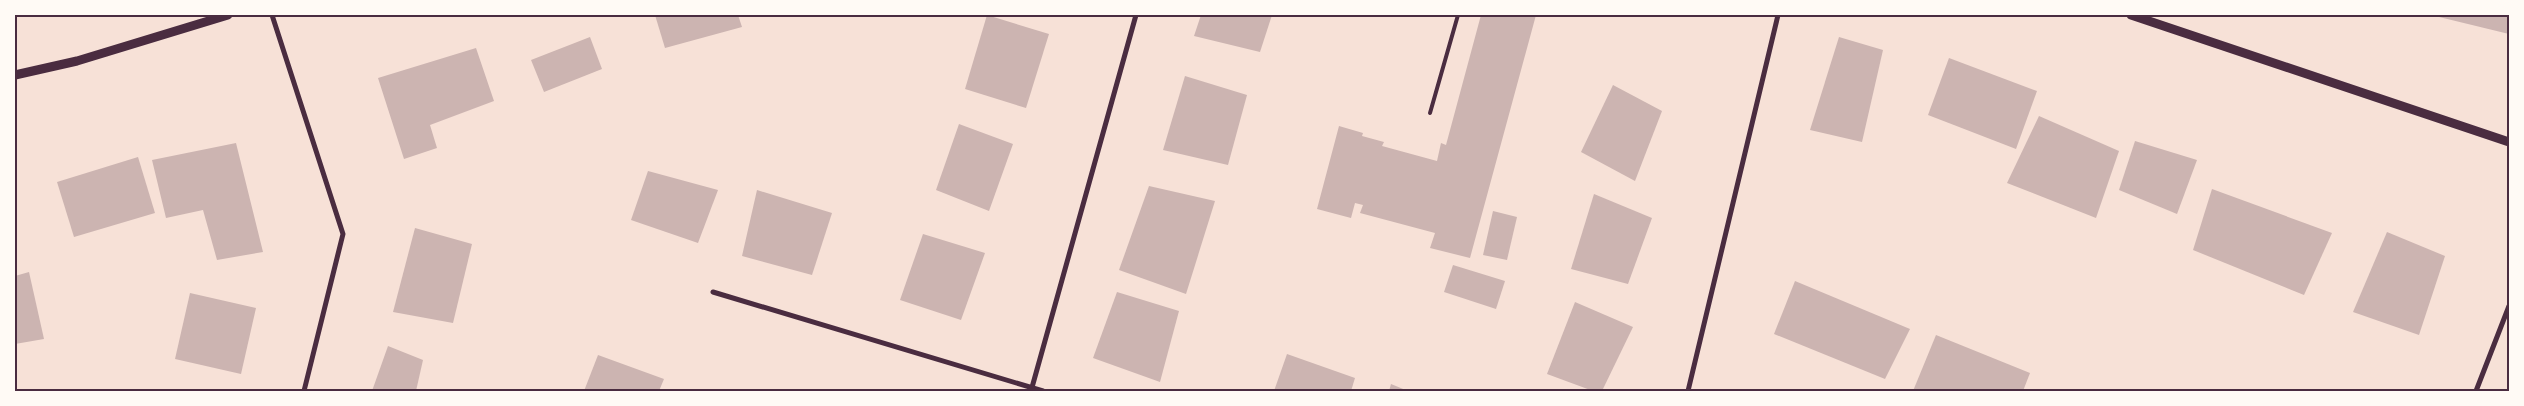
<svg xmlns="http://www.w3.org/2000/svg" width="2524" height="406" font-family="Manrope,sans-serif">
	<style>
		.building { fill: #ccb4b1 }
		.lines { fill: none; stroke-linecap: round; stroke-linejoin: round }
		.service { stroke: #4a2c40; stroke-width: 4 }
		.minor { stroke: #4a2c40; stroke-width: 5 }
		.tertiary { stroke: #4a2c40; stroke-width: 9 }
		.neatline { fill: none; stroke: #4a2c40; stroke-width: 2 }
	</style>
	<rect width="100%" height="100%" fill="#f7e1d7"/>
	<g class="building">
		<polygon points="655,15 738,15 742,27 665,48"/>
		<polygon points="987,15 1049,34 1026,108 965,89"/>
		<polygon points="1201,15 1272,15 1260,52 1194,36"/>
		<polygon points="1481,15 1536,15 1470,258 1430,248 1435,233 1360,213 1363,205 1355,203 1351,218 1317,209 1339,126 1363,133 1362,136 1384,142 1382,146 1437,161 1441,143 1446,145"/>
		<polygon points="2509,15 2509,34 2435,16 2435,15"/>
		<polygon points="590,37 602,69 544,92 531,60"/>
		<polygon points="1839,37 1883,50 1862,142 1810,130"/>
		<polygon points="476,48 494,101 430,125 437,148 404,159 378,78"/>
		<polygon points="1949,58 2037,91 2016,149 1928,115"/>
		<polygon points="1185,76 1247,95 1228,165 1163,150"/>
		<polygon points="1613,85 1662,111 1635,181 1581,152"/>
		<polygon points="2039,116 2119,151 2096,218 2007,183"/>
		<polygon points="959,124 1013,144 989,211 936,190"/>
		<polygon points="2135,141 2197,160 2177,214 2119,190"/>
		<polygon points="236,143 263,252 217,260 203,210 166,218 152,160"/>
		<polygon points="138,157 155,213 74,237 57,182"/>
		<polygon points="648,171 718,190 698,243 631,220"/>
		<polygon points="1149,186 1215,201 1186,294 1119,270"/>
		<polygon points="2212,189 2332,233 2304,295 2193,250"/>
		<polygon points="757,190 832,213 812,275 742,256"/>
		<polygon points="1594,194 1652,218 1628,284 1571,269"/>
		<polygon points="1493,211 1517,217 1507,260 1483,255"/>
		<polygon points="415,228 472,244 453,323 393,312"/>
		<polygon points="2387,232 2445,256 2419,335 2353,312"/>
		<polygon points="923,234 985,253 961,320 900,300"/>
		<polygon points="1453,265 1505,281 1496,309 1444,292"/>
		<polygon points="29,272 44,339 15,344 15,276"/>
		<polygon points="1795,281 1910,329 1885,379 1774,334"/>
		<polygon points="1117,292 1179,311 1160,382 1093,358"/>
		<polygon points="190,293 256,308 241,374 175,359"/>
		<polygon points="1575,302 1633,327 1602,391 1593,391 1547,374"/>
		<polygon points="1936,335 2030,373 2023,391 1913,391"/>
		<polygon points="388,346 423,360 416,391 372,391"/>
		<polygon points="1287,354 1355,378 1351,391 1274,391"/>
		<polygon points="598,355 664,379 659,391 584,391"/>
		<polygon points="1391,384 1408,391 1389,391"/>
	</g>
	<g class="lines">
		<polyline class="service" points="1430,113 1458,15"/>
		<g class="minor">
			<polyline points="272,15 343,234 304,391"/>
			<polyline points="713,292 1043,391"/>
			<polyline points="1031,391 1136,15"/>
			<polyline points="1688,391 1778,15"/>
			<polyline points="2476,391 2509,306"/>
		</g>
		<g class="tertiary">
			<polyline points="2131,15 2509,142"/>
			<polyline points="15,75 77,61 228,15"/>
		</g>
	</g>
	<rect width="2524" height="406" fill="none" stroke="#fffaf5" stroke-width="32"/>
	<rect x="16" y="16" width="2492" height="374" class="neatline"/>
</svg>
